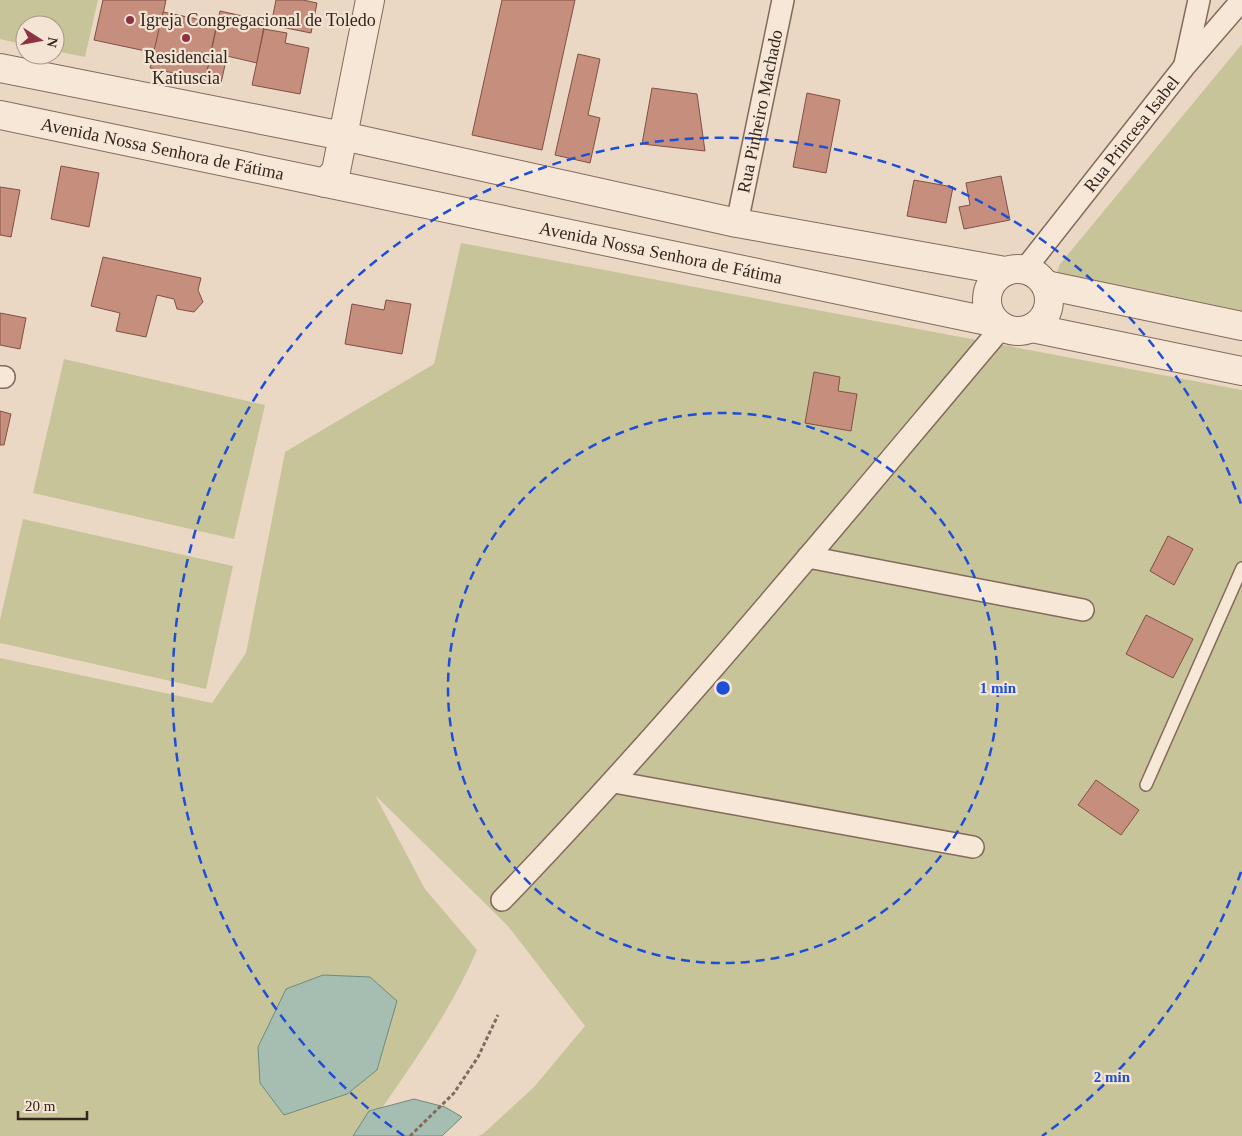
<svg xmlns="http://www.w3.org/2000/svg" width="1242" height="1136" font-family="Georgia,serif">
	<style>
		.green { fill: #c8c499 }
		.water { fill: #a6beb2; stroke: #6d8b7e }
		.building { fill: #c68e7d; stroke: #815044 }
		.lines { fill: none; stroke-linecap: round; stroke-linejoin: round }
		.service-casing { stroke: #846a5c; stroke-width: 14 }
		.minor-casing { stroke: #846a5c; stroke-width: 24 }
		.tertiary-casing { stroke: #846a5c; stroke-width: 30 }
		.path { stroke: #846a5c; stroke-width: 3; stroke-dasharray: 4 2.5; stroke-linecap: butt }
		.service { stroke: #f6e7d7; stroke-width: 11 }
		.minor { stroke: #f6e7d7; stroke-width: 21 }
		.tertiary { stroke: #f6e7d7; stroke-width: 28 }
		.ring { fill: none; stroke: #1d4ed8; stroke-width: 2.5; stroke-dasharray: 9 6 }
		.poi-dot { fill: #8e3143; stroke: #f3e4d3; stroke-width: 2 }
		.labels { text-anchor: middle; stroke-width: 4.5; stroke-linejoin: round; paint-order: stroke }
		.poi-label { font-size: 18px; fill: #35251f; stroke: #f3e4d3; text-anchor: start }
		.street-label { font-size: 18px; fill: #35251f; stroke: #f3e4d3 }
		.centre { fill: #1d4ed8; stroke: #f3e4d3; stroke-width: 2.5 }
		.ring-label { font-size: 15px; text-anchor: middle; font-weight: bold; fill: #1d4ed8; stroke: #f3e4d3; stroke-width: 4.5; stroke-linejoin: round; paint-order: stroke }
	</style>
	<rect width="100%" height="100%" fill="#ebd8c4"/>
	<g class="green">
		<polygon points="0,0 98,0 85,57 55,51 55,25 25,25 25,45 0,39"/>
		<polygon points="1242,44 1242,317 1056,275 1060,264"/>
		<path d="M461,243L1242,390V1136H478L483,1134L534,1087L585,1026L508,926L375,795L425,889L477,950C448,1017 405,1074 364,1134L360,1136H0V658L212,703L246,653L285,452L434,364Z"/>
		<polygon points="64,359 265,405 234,539 33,493"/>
		<polygon points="23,519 233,566 206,689 0,643 0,620"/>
	</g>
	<g class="water">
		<polygon points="323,975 370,977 397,1001 377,1070 347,1094 284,1115 260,1083 258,1047 286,989"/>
		<polygon points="414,1099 445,1107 462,1117 442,1136 353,1136 369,1111"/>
	</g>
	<g class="building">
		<polygon points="103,0 166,0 155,53 94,40"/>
		<polygon points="276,0 303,0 317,3 311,33 271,25"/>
		<polygon points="502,0 575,0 542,150 472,135"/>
		<polygon points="220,11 265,21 257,63 227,56 221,83 205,80"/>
		<polygon points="163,12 217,23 205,80 150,68"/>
		<polygon points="264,29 287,33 285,43 309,48 300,94 252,85"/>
		<polygon points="578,54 600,59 588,115 600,118 590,163 555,155"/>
		<polygon points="652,88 697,94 705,151 642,144"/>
		<polygon points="807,93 840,100 826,173 793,167"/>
		<polygon points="61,166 99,173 89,227 51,219"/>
		<polygon points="1001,176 1010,220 964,229 959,207 970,205 966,183"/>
		<polygon points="914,180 953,187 946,223 907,216"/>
		<polygon points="0,187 20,190 11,237 0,235"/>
		<polygon points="103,257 201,278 198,290 203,302 194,312 177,309 174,299 157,295 146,337 116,331 120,313 91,306"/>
		<polygon points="386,300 411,304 402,354 345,344 352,304 384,310"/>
		<polygon points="0,313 26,318 20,349 0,345"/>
		<polygon points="814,372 840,377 838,391 857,394 851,431 805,423"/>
		<polygon points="0,411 11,414 4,445 0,445"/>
		<polygon points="1168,536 1193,549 1174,585 1150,571"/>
		<polygon points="1146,615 1193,639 1173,678 1126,654"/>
		<polygon points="1096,780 1139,810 1121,835 1078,805"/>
	</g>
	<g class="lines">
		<g class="service-casing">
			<polyline id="service" points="1146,785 1242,568"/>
		</g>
		<g class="minor-casing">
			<g id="minor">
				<polyline points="1185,64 1199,0"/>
				<path id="s1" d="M737,223L783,0"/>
				<path id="s2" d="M1025,269L1184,67L1242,0"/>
				<polyline points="0,377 4,377"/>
				<polyline points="808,557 1083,610"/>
				<polyline points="614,782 973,847"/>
				<path d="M502,900C678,717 839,520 1002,327"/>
			</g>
		</g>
		<g class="tertiary-casing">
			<g id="tertiary">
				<polyline points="0,68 343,136 737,223 1005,271"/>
				<path id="s3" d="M0,115L997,323"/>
				<polyline points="325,183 336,171 370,0"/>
				<circle cx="1018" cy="300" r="31"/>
				<polyline points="1046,285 1242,326"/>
				<polyline points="1032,328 1242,371"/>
			</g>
		</g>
		<polyline class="path" points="410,1136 454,1093 478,1057 498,1015"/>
		<use href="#service" class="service"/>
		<use href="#minor" class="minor"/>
		<use href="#tertiary" class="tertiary"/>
	</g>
	<g class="ring">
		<circle cx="723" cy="688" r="275"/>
		<path d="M1241 872A550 550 0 0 1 1042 1136M404 1136A550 550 0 1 1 1241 504"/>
	</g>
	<g class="poi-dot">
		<circle cx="130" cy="20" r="5"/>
		<circle cx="186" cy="38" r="5"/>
	</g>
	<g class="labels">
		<g class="poi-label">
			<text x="140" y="26">Igreja Congregacional de Toledo</text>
			<text x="186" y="63" text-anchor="middle">Residencial<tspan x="186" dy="21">Katiuscia</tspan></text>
		</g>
		<g class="street-label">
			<text dy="6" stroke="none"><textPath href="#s1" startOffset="114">Rua Pinheiro Machado</textPath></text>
			<text dy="6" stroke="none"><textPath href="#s2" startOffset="172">Rua Princesa Isabel</textPath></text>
			<text dy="6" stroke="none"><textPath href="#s3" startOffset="166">Avenida Nossa Senhora de Fátima</textPath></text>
			<text dy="6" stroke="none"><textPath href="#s3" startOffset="675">Avenida Nossa Senhora de Fátima</textPath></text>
		</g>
	</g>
	<circle cx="723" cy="688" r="8" class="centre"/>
	<g class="ring-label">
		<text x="998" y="693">1 min</text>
		<text x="1112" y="1082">2 min</text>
	</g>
	<g transform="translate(40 40) rotate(101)"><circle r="24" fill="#f3e4d3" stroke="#a7988b"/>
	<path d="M0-4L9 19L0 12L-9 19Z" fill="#8e3143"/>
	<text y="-8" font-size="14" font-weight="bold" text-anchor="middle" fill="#35251f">N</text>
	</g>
	<path d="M18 1111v8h69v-8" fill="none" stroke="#35251f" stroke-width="2.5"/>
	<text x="25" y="1111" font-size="15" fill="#35251f" stroke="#f3e4d3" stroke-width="4" paint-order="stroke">20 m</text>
</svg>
